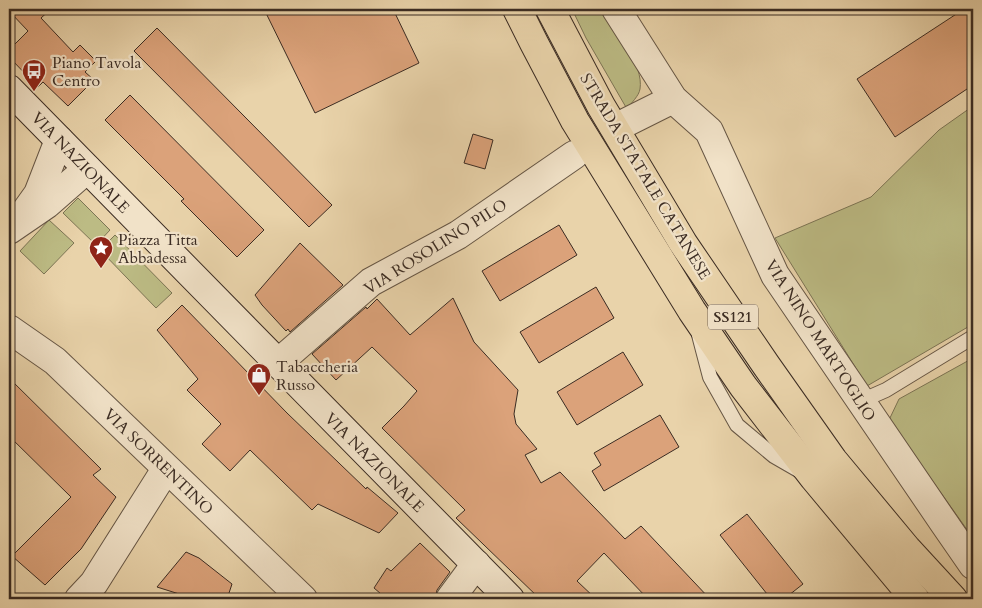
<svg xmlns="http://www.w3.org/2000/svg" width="982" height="608" font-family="Cardo,serif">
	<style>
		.green { fill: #bcbb84; stroke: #7c7454 }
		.building { fill: #dba27a; stroke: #3b2c23 }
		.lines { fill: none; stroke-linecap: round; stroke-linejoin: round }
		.lane-casing { stroke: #665645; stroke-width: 16 }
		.street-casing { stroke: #665645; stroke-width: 30 }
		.secondary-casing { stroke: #3b2c23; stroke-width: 30 }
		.primary-casing { stroke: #3b2c23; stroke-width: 30 }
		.lane { stroke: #f1e2c8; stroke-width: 14 }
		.street { stroke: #f1e2c8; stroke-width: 28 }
		.secondary { stroke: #f1e2c8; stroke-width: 28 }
		.primary { stroke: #e9d3aa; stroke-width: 28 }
		.labels { text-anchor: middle; stroke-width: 4.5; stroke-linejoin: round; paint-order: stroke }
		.shield { fill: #f1e2c8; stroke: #726354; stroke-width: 1 }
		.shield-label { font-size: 15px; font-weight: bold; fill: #3b2c23 }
		.poi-label { font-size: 16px; fill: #3b2c23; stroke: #f1e2c8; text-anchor: start }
		.street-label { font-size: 16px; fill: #3b2c23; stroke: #f1e2c8 }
	</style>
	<rect width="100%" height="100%" fill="#e9d3aa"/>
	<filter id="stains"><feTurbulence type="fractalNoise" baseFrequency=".004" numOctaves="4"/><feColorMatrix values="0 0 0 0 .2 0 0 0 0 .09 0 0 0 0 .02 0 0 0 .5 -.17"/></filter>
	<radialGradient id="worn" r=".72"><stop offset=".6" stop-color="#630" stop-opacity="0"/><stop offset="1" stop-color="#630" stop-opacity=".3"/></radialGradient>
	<g class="green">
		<path d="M572,9H604C616,28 644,66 640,89C639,96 631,103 627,109L586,38Z"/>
		<polygon points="973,106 973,324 867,386 775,238 871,197 939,130"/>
		<polygon points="78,198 110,230 96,245 63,213"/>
		<polygon points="49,220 74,243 44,274 20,251"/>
		<polygon points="115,235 172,293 156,308 100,250"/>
		<polygon points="973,358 973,538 889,420 899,399"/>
	</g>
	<g class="building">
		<polygon points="9,9 51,9 41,18 73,52 80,45 96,61 85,72 94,80 68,106 43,82 38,87 9,57 9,50 28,31 9,11"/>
		<polygon points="264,9 393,9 419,63 315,113"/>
		<polygon points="964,9 973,9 973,85 895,137 857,79"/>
		<polygon points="157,28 332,205 309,227 134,51"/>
		<polygon points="130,95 264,230 237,257 181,201 184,199 105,120"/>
		<polygon points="473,134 493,140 485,169 464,163"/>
		<polygon points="559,225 577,255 500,301 482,271"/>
		<polygon points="300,243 343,285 290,332 288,329 286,331 262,305 255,295"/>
		<polygon points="596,287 614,318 539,363 520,332"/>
		<polygon points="453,298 474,342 518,390 514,414 516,424 537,449 525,455 541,483 560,472 625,539 641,526 710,599 648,599 604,553 577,581 596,599 540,599 456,518 465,510 382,428 404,406 417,391 372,347 336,380 312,354 366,307 367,309 377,299 410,335"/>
		<polygon points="182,305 287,413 366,489 367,487 398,513 379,533 318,504 312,510 250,450 230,471 202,444 221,424 187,390 198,379 157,330"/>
		<polygon points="623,352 643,385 577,425 557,392"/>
		<polygon points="9,378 101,469 93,475 116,497 81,549 45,585 12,556 71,497 9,436"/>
		<polygon points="660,415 679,447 604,491 592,471 601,465 594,453"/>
		<polygon points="747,514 803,584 784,599 771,599 720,535"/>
		<polygon points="420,543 450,572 437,590 435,599 387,599 374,588 387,568 391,571"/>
		<polygon points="186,552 199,558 232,584 227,599 195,599 157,587"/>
	</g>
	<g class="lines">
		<g class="lane-casing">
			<g id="lane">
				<polyline points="699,335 710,377 737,425 774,456 800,471"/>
				<polyline points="861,401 886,390 973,337"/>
			</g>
		</g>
		<g class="street-casing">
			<g id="street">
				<polyline points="616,9 673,99 709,131 775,275 944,523 973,565"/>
				<polyline points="625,123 673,99"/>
				<polyline points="23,215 38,194 59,140"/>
				<polyline points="9,230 47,204 87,169"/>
				<polyline points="9,329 55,361 303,599"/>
				<polyline points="278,363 371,282 458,235 574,155"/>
				<polyline points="79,599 94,583 166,469"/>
				<polyline points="450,599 476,564"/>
			</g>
		</g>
		<g class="secondary-casing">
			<polyline id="secondary" points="9,89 510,599"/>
		</g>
		<g class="primary-casing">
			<g id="primary">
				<polyline points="517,9 534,43 575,121 692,311 743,386 814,478 915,599"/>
				<polyline points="550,9 601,106 683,243 766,365 833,460 907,549 953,599"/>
			</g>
		</g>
		<use href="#lane" class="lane"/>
		<use href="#street" class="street"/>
		<use href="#secondary" class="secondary"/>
		<use href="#primary" class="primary"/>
	</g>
	<defs>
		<g id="bus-pin" transform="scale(1.25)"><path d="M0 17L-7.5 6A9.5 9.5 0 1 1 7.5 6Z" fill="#8f2418" stroke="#f1e2c8"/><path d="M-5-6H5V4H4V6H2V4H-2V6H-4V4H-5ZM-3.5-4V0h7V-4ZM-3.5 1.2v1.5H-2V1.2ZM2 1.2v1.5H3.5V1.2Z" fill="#fff"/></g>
		<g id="sight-pin" transform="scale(1.25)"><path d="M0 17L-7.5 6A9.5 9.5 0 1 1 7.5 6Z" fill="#8f2418" stroke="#f1e2c8"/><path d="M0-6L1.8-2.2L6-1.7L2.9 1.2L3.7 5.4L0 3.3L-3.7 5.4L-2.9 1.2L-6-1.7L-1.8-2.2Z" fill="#fff"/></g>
		<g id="shop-pin" transform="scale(1.25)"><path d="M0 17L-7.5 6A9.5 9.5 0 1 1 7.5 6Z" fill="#8f2418" stroke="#f1e2c8"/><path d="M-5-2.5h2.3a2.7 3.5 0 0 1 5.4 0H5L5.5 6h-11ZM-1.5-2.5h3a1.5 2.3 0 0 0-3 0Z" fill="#fff"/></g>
	</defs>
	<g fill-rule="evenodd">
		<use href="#bus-pin" x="34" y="71"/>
		<use href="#sight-pin" x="101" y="248"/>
		<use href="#shop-pin" x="259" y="375"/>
	</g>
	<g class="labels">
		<rect class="shield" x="708" y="304.5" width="50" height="25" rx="4"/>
		<g class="shield-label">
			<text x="733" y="322">SS121</text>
		</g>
		<g class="poi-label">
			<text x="52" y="68">Piano Tavola<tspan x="52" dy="18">Centro</tspan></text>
			<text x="118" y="245">Piazza Titta<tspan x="118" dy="18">Abbadessa</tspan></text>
			<text x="276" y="372">Tabaccheria<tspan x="276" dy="18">Russo</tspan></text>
		</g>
		<g class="street-label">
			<text transform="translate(81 162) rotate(46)" y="6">VIA NAZIONALE</text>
			<text transform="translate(646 176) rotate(59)" y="6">STRADA STATALE CATANESE</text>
			<text transform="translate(435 246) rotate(-32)" y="6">VIA ROSOLINO PILO</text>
			<text transform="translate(821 340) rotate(57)" y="6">VIA NINO MARTOGLIO</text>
			<text transform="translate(159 461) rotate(44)" y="6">VIA SORRENTINO</text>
			<text transform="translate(375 462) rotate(45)" y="6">VIA NAZIONALE</text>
		</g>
	</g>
	<rect width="982" height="608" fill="none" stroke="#e9d3aa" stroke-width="30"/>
	<rect x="10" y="10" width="962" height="588" fill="none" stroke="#3b2c23" stroke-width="2.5"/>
	<rect x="15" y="15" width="952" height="578" fill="none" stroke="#3b2c23"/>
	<rect width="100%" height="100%" filter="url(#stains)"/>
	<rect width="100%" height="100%" fill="url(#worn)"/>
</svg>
